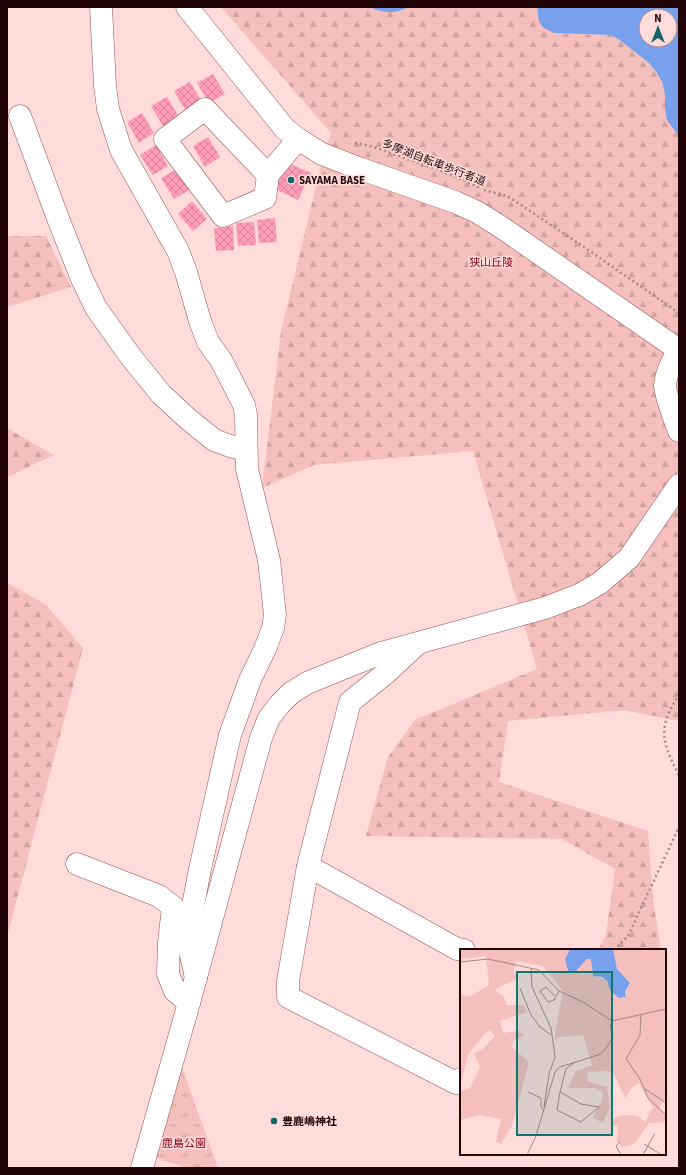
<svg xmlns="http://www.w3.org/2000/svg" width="686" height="1175" font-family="'Source Sans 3','Noto Sans JP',sans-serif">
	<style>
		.forest { fill: url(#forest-firs) }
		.park { fill: url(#park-tufts) }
		.water { fill: #77a1ed; fill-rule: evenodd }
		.building { fill: url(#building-cross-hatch) }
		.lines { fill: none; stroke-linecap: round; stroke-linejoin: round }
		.minor-casing { stroke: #99504f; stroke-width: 23 }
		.path { stroke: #aa8a89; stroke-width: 2.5; stroke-dasharray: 2 3; stroke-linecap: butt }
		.minor { stroke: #fff; stroke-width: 22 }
		.poi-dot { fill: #136368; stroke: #ffdcda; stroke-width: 1.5 }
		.labels { text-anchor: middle; stroke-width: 3; stroke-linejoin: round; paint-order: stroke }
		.street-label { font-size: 11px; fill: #220607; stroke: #ffdcda }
		.poi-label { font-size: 11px; font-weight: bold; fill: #220607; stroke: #ffdcda; text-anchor: start }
		.park-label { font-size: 11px; fill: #83071c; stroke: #ffdcda }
		.inset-road { fill: none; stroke: #a78686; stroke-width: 1 }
		.view { fill: #0f766e; fill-opacity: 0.15; stroke: #0f766e; stroke-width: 2 }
		.inset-edge { fill: none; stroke: #220607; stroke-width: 2 }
	</style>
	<defs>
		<pattern id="forest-firs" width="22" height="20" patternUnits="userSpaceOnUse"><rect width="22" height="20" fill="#f4bfbc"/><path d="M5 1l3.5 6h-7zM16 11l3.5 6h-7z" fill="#d1a3a0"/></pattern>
		<pattern id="park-tufts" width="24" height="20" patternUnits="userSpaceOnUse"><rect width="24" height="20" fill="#f4bfbc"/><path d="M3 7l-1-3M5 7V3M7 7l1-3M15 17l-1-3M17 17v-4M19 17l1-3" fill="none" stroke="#d1a3a0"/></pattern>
		<pattern id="building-cross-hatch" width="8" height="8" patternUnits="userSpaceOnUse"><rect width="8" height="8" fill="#ff9cb8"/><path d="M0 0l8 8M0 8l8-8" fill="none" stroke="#da859d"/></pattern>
	</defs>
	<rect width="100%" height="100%" fill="#ffdcda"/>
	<g class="forest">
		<polygon points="221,7 371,7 387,11 399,11 409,7 537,7 537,11 554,33 611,35 621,41 649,63 657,73 663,84 665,96 665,109 671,126 679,135 679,721 624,710 508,721 499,782 648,831 653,900 661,950 598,950 606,935 615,869 562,839 366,836 388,757 415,720 537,669 473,451 314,465 262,488 281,332 321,165 331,133"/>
		<polygon points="7,236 46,236 71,287 7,307"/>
		<polygon points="7,428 54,455 7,477"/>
		<polygon points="7,583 45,604 83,648 7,937"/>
	</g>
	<polygon class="park" points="181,1065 218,1168 187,1168 156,1158"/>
	<g class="water">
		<path d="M371,7H409C406,8 402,10 399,11C391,13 377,12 371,7Z"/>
		<path d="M537,7H679V135L675,131L667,120L665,109V96L663,84L657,73L649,63L621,41L611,35L554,33L544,28L539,22ZM646,16H670V40H646Z"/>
	</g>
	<g class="building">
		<polygon points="213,74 225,94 209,103 197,83"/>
		<polygon points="190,82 202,102 186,111 174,91"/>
		<polygon points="167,97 179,117 163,126 151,106"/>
		<polygon points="142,113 154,133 139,143 127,122"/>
		<polygon points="208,137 220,157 205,167 193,146"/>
		<polygon points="156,145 168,166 153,175 140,155"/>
		<polygon points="284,161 311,173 298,200 271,187"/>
		<polygon points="177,169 189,190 174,199 161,178"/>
		<polygon points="192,201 207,219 193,231 178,214"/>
		<polygon points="275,218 277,242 259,243 257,220"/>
		<polygon points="254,222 256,245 238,246 236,223"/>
		<polygon points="233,226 234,250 216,251 214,228"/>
	</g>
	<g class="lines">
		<g class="minor-casing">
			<g id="minor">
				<polyline points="101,7 105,86 108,109 121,150 178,251 186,272 200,321 208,342 221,360 244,405 246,415 247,469 269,560 275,615 273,628 265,649 250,680 230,735 200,869 187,937 196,978"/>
				<polyline points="187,7 285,129 298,139 322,154 361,169 455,202 477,212 501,227 679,350"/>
				<polyline points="20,116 59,221 82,279 96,308 131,357 161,394 188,419 214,440 230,446 246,450"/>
				<polyline points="268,175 205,109 165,139 223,216 265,198 268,175 298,139"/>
				<path d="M679,350C672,361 666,372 665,385C665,395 675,420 679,431"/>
				<polyline points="416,645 386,673 350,702 308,866 288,981 288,997 456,1083 461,1079"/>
				<polyline points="77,864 159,896 173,907 169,942 168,974 175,991 189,1003"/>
				<polyline points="308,866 457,949 464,950"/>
				<polyline points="142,1168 189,1003 261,738 269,718 280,704 291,693 307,683 381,653 545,608 579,595 600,583 629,558 679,485"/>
			</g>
		</g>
		<g class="path">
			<path d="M355,143C370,145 385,151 399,156C427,166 454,175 480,188"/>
			<polyline points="484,190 506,196 512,199 584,247 679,313"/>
			<path d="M679,694C675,702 670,709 667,717C659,739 670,756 679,776"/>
			<polyline points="614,950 628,936 679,827"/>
		</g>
		<use href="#minor" class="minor"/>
	</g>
	<g class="poi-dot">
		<circle cx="291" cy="180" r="4"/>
		<circle cx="274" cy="1121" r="4"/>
	</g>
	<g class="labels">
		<g class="street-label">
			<text transform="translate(434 162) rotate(21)" y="4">多摩湖自転車歩行者道</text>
		</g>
		<g class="poi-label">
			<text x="299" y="184">SAYAMA BASE</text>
			<text x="282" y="1125">豊鹿嶋神社</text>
		</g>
		<g class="park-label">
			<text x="491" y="266">狭山丘陵</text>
			<text x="184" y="1147">鹿島公園</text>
		</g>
	</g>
	<g transform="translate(460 949)">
		<rect width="206" height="206" fill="#ffdcda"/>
		<path d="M0,0H110L109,24L115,23L127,10H132V26L145,30L150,40L163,50L167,46L165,41L170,34L157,20L153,0H206V152L204,151L199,160L206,166V173L189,174L174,195L162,198L157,192L158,176H152L153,170L162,166L177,167L185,173L193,158L179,134L172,139L165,149L153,123L144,122L128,123L127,132L147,138L150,159L142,174L133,168L141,153L143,144L135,139H108L115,123L132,116L123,86L101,88L94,91L103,42L83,17L56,12L54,20L57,30L37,39L36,43L43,46L47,56H64L67,63L40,72L43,84L58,82L65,86L54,91L52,98L69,113L52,177L41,195L36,193L41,170L19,166L0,171L1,142L10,139L20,118L14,104L23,100L35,87L30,81L25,84L8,106L0,138V46L11,47L29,36L26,7L0,10Z" fill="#f4bfbc"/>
		<path d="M110,0H153L157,20L170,34L165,42L166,48L159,49L150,41L147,32L142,28L133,27L131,10H127L114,24H109L105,11Z" fill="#77a1ed"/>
		<path class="inset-road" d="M0,13L28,10L79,21L99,42L123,53L152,72M71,20L72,38L91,79L95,108L89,125L84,158M60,39L71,66L80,78L91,86M95,47L86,38L80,42L88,53L94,51L99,42M181,65L180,86L166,110L180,130L188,149L206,166M152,72L206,60M185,140L206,154M68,143L81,149V158L84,162M100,143L121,155L139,158L121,173L97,161L100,143L106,120L115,113M160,193L156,197L161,206M184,195L202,206M67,206L76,187L95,123L100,118L138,106L145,101L153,88L150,77L152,72M183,206L195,184"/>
		<path class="view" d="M57,23H152V186H57Z"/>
		<rect width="206" height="206" class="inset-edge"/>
	</g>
	<rect width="686" height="1175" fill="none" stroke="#220607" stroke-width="16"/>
	<g transform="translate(658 28)"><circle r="19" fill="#ffdcda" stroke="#a78686"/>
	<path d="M0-3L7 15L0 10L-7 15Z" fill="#136368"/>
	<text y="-6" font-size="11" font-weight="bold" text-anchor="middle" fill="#220607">N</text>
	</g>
</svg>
